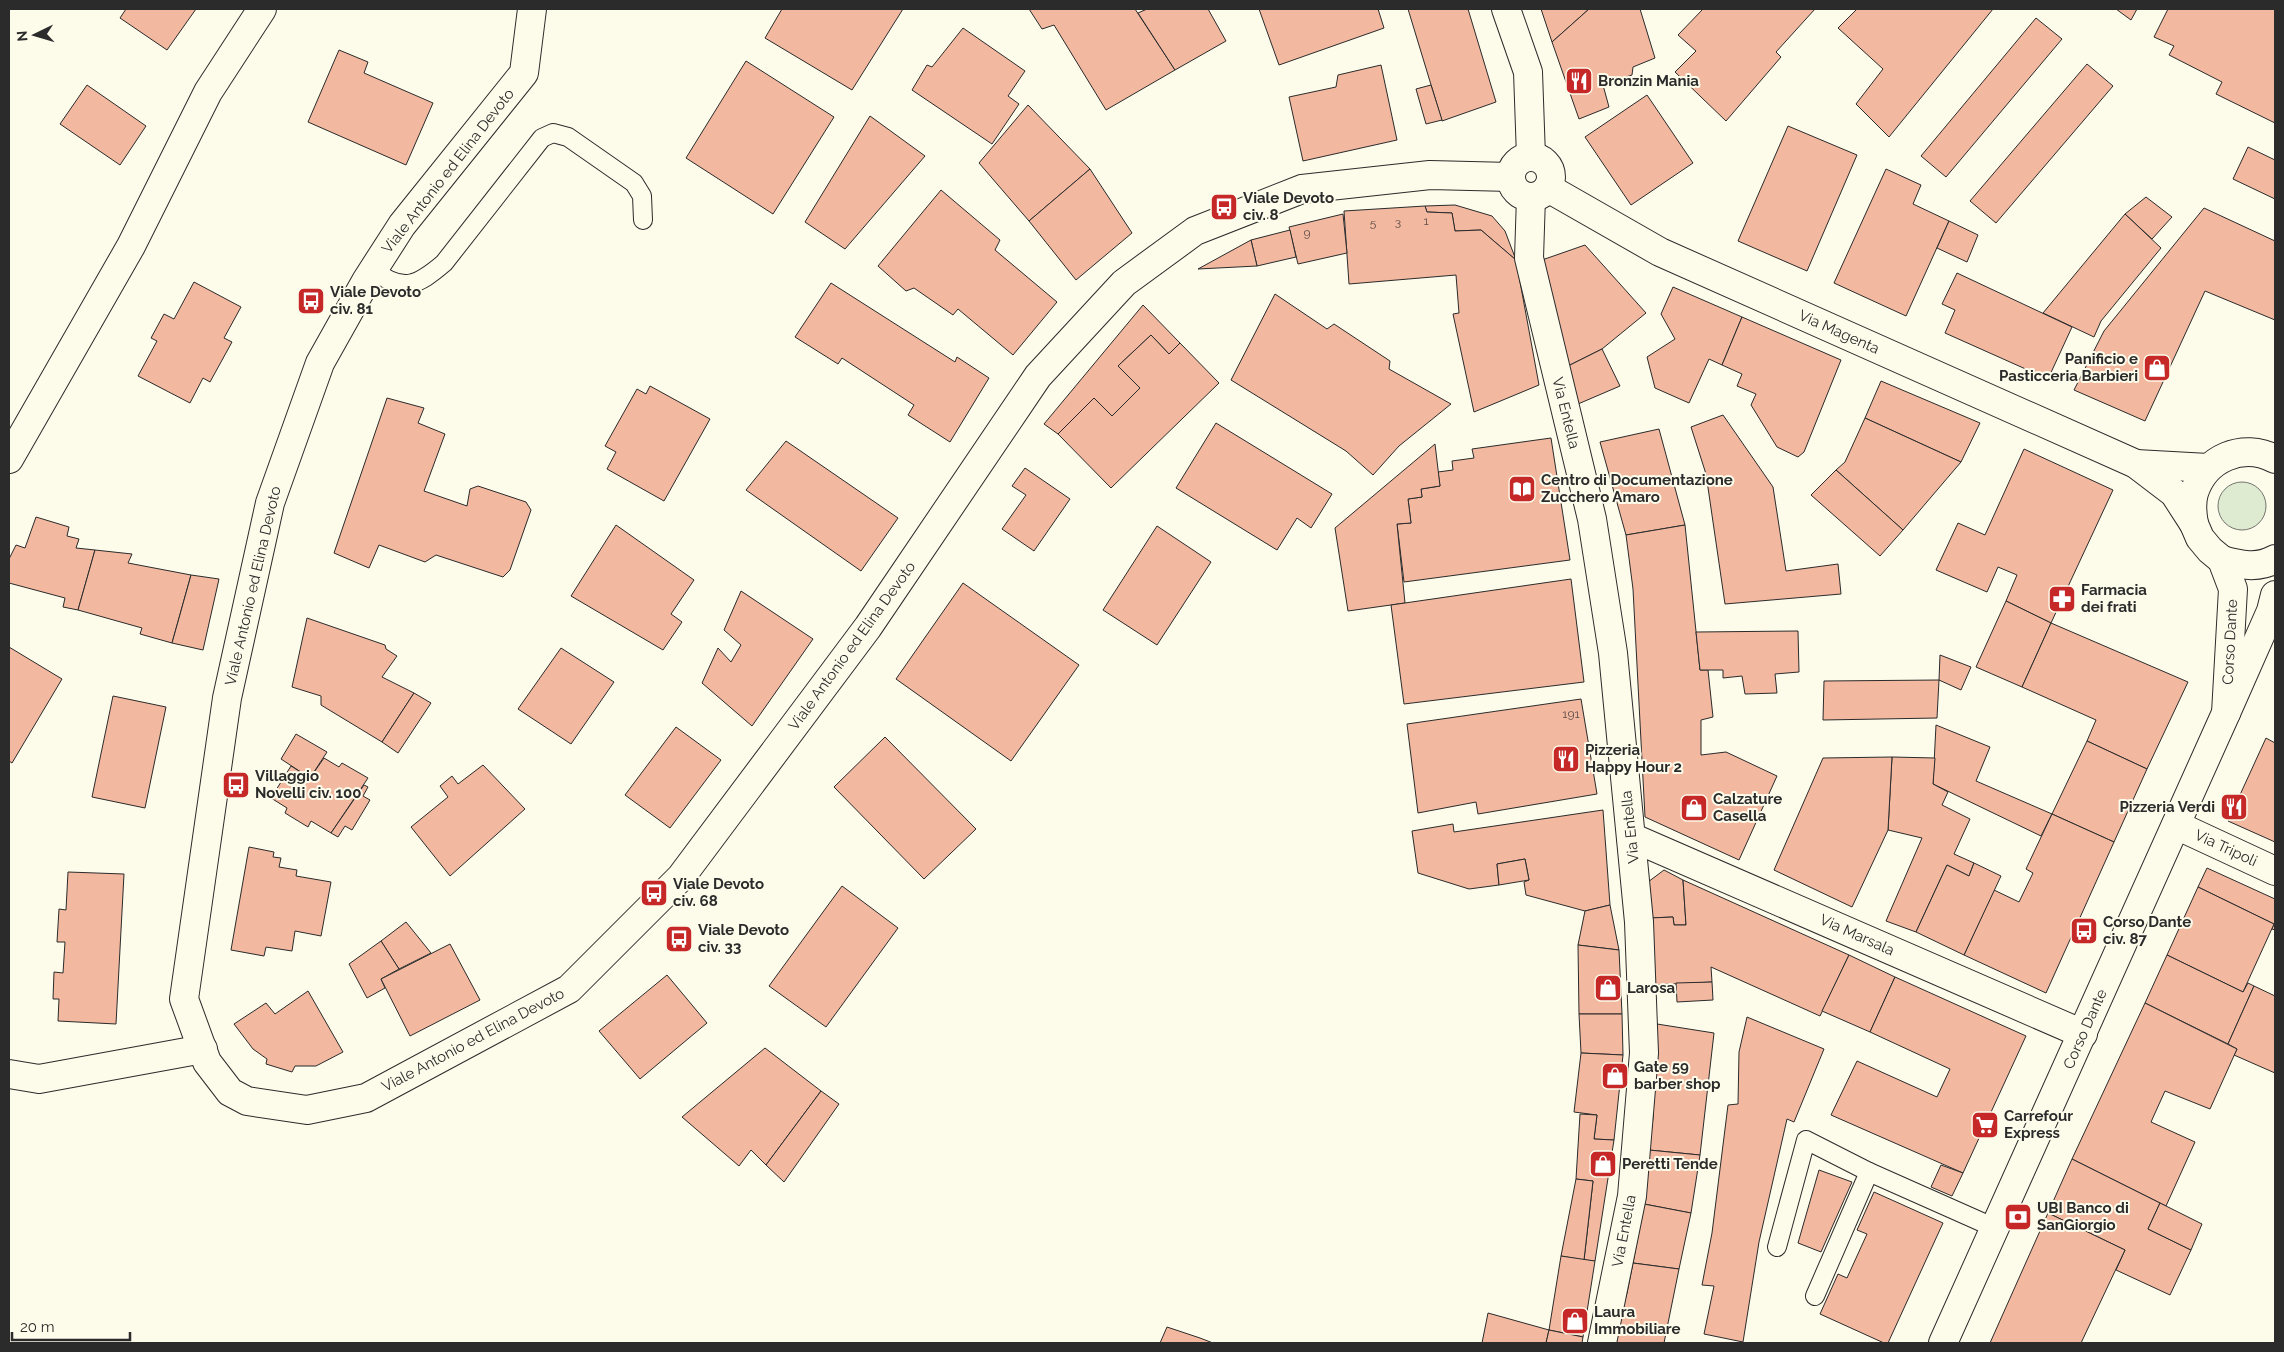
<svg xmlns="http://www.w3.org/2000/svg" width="2284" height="1352" font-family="Raleway,sans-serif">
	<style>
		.green { fill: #deebd1; stroke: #74746e }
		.building { fill: #f2b8a0; stroke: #2b2b2b }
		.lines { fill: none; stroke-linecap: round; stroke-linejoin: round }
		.lane-casing { stroke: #2b2b2b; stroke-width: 20 }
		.street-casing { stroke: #2b2b2b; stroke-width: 30 }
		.secondary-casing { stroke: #2b2b2b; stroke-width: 30 }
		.lane { stroke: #fdfbea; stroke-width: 18 }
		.street { stroke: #fdfbea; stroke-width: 28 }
		.secondary { stroke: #fdfbea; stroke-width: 28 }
		.labels { text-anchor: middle; stroke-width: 4; stroke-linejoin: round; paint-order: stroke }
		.number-label { font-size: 12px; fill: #5d4e48 }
		.poi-label { font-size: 15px; font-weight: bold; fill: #2b2b2b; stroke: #fdfbea; text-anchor: start }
		.street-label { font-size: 15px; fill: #2b2b2b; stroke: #fdfbea }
	</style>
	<rect width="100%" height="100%" fill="#fdfbea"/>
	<circle class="green" cx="2242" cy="506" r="24"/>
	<g class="building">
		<polygon points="126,9 196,9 167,50 120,18"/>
		<polygon points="782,9 903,9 852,90 765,38"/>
		<polygon points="1029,9 1135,9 1175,70 1106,110 1054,25 1042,29"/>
		<polygon points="1147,9 1208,9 1226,41 1175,70 1138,13"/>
		<polygon points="1259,9 1378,9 1384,28 1279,65"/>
		<polygon points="1408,9 1468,9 1496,102 1442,121"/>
		<polygon points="1541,9 1589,9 1552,42"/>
		<polygon points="1589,9 1640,9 1655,58 1633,67 1632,75 1603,85 1609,107 1579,119 1552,42"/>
		<polygon points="1703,9 1815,9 1776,52 1781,57 1726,121 1675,72 1696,51 1678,35"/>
		<polygon points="1857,9 1993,9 1889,137 1856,104 1883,69 1838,28"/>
		<polygon points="2116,9 2137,9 2131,20"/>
		<polygon points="2168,9 2275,9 2275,123 2216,94 2222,82 2169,55 2174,46 2154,37"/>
		<polygon points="2036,18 2062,39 1946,177 1921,156"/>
		<polygon points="963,28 1025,71 1008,96 1019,104 992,144 912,90 927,65 932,67"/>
		<polygon points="339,50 368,62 364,73 433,103 406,165 308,122"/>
		<polygon points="746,61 834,117 773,214 686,158"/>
		<polygon points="2087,64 2113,86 1996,223 1970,201"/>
		<polygon points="1381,65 1397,140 1303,161 1289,97 1336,87 1338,75"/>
		<polygon points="87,85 146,126 120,165 60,124"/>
		<polygon points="1431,85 1442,120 1426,124 1416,89"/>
		<polygon points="1647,95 1693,163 1631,205 1585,137"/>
		<polygon points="1028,105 1090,169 1029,221 979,163"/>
		<polygon points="870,116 925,156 845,249 805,222"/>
		<polygon points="1788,126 1857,155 1807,271 1738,241"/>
		<polygon points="2248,147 2275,160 2275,199 2233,179"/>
		<polygon points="1090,169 1132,233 1076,280 1029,221"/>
		<polygon points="1886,169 1921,185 1913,204 1949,221 1906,316 1834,283"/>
		<polygon points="941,190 1000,240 995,250 1057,302 1013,355 958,309 953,315 914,288 906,291 878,266"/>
		<polygon points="2146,197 2172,217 2152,239 2125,214"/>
		<polygon points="1455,205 1492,216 1505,231 1516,260 1481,230 1455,231 1452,213 1427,212 1425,206"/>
		<polygon points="1425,206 1427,212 1452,213 1455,231 1481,230 1516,260 1539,385 1474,412 1453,314 1459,313 1456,275 1349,284 1344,211"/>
		<polygon points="2204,208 2275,241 2275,320 2205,291 2145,421 2074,390 2104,331"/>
		<polygon points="1343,214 1347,253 1298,264 1289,227"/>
		<polygon points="2125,214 2161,248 2101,321 2094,337 2043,313"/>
		<polygon points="1949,221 1978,235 1967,262 1937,248"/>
		<polygon points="1290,230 1296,257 1257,266 1251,240"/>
		<polygon points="1251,240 1257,266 1198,269"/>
		<polygon points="1585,245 1646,313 1602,349 1568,366 1542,260"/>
		<polygon points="1957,273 2072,327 2048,379 1945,333 1955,310 1942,304"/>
		<polygon points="194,282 241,307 224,338 232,342 210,382 203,378 190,403 138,376 157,341 151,338 164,314 174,319"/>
		<polygon points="831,283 955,362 957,357 989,378 950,442 908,415 914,405 842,358 838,364 795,337"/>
		<polygon points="1673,287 1742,317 1722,365 1709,359 1689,403 1655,388 1647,357 1675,339 1661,314"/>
		<polygon points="1275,294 1327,329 1334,324 1390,361 1389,369 1451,404 1399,446 1373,475 1346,451 1231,380"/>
		<polygon points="1143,305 1180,343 1169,354 1151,335 1118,366 1140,388 1112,416 1094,398 1058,434 1044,424"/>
		<polygon points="1742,317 1841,360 1804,452 1798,457 1777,447 1751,405 1756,394 1737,386 1742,374 1722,365"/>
		<polygon points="1151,335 1169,354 1180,343 1219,383 1111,488 1058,434 1094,398 1112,416 1140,388 1118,366"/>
		<polygon points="1602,349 1620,386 1578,404 1568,366"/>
		<polygon points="1881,381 1980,423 1961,462 1865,418"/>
		<polygon points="650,386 710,419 664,501 607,469 616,452 605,446 637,389 646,394"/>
		<polygon points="387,398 424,408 418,423 445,434 424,491 467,506 470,489 478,486 526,502 531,510 510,570 503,577 436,555 425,562 379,545 369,568 334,553"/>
		<polygon points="1723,415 1773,487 1786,571 1838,564 1841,594 1725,604 1706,474 1691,427"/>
		<polygon points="1865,418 1961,462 1903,530 1836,470 1845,462"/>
		<polygon points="1216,423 1332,494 1311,528 1297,518 1277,550 1176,488"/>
		<polygon points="1659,429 1685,525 1626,535 1600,442"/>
		<polygon points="1551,438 1570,560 1404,582 1397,524 1411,523 1408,499 1422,497 1421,489 1440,486 1438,472 1453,470 1452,461 1474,458 1472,449"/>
		<polygon points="786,441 898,518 861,571 746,490"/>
		<polygon points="1435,444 1440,486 1421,489 1422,497 1408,499 1411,523 1397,524 1405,603 1348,611 1335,528"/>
		<polygon points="2024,449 2113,490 2051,623 2006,601 2017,575 1998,567 1987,592 1936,570 1958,523 1985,535"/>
		<polygon points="1025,468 1070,499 1034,551 1002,529 1026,495 1012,486"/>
		<polygon points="1836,470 1903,530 1880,556 1811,495"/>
		<polygon points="36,517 69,527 67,536 79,539 76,548 95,550 78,610 63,607 65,598 9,583 9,559 16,545 25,548"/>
		<polygon points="616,525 694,580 671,614 682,622 663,650 571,596"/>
		<polygon points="1685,525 1700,670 1708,670 1713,717 1701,720 1701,755 1726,752 1777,776 1739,860 1645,817 1633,589 1626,535"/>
		<polygon points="1157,526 1211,562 1157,645 1103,610"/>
		<polygon points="95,550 132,554 128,563 191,575 172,643 140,634 142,628 78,610"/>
		<polygon points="191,575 219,579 203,650 172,643"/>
		<polygon points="1571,579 1584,682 1404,704 1391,605"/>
		<polygon points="963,583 1079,665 1011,761 896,679"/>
		<polygon points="741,591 813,639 752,726 702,683 718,648 731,662 741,645 724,630"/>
		<polygon points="2006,601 2051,623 2022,687 1976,667"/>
		<polygon points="307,618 385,645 386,649 397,656 382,677 414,693 382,742 321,705 321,696 292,687"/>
		<polygon points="2051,623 2188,682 2147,769 2087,741 2096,720 2022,687"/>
		<polygon points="1798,631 1799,672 1775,674 1777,693 1745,694 1742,676 1723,678 1723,670 1700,670 1696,632"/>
		<polygon points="9,647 62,679 12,763 9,761"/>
		<polygon points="561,648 614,682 571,744 518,709"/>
		<polygon points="1940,655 1971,667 1961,690 1939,680"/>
		<polygon points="1939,680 1937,718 1823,720 1824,681"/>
		<polygon points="414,693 431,703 398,753 382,742"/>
		<polygon points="113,696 166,707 145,808 92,797"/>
		<polygon points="1581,699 1597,794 1478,814 1476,802 1418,813 1407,724"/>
		<polygon points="1936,725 1990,747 1976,781 2052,814 2041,836 1933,784"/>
		<polygon points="676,727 721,760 670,828 625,795"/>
		<polygon points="296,734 327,752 310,778 281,759"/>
		<polygon points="885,737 976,829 924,879 834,787"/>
		<polygon points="2266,738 2275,743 2275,842 2228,821"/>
		<polygon points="2087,741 2147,769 2114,842 2052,814"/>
		<polygon points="1892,757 1935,758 1933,784 1948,792 1942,805 1970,819 1954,854 1974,863 1969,876 1947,865 1916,932 1886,921 1922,838 1888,830"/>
		<polygon points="1892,757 1888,830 1852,907 1774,870 1823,758"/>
		<polygon points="324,758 339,767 342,763 368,778 331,833 311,821 308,827 285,813 287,808 271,798 291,766 310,778"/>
		<polygon points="483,765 525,809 450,876 411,827 448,797 440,786 452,776 458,784"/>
		<polygon points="364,785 368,787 363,796 370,800 352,830 345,826 338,837 331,833"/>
		<polygon points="1603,810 1610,905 1585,911 1526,895 1524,882 1529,880 1525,859 1497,864 1499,885 1469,889 1418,873 1412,831 1453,824 1454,832"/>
		<polygon points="2052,814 2114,842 2046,993 1964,955 1994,890 2019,902 2033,873 2026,869"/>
		<polygon points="249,847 274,852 273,857 281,858 279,867 297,870 296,876 331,882 321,936 295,931 292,951 266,947 264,956 231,950"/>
		<polygon points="1525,859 1529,880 1499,885 1497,864"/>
		<polygon points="1974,863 2001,876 1964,955 1916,932 1947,865 1969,876"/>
		<polygon points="2207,868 2275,899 2275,930 2272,929 2274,924 2198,887"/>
		<polygon points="1664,870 1683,880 1686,925 1674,925 1673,917 1649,918 1648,882"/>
		<polygon points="68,872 124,874 116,1024 58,1021 59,999 53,999 54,972 63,973 65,942 57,942 59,909 66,910"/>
		<polygon points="1683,880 1849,955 1820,1016 1711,967 1712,982 1653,985 1649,918 1673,917 1674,925 1686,925"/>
		<polygon points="842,886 898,928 826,1027 769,986"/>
		<polygon points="2198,887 2274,924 2243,992 2167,955"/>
		<polygon points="1610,905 1619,950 1578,945 1585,911"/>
		<polygon points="406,922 431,953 399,969 381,941"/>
		<polygon points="381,941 399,969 381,979 385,988 367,998 349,964"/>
		<polygon points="450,944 480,1000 410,1036 381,979"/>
		<polygon points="1578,945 1619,950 1622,1014 1579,1014"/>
		<polygon points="1849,955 1895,977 1870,1032 1822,1011"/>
		<polygon points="2167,955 2243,992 2248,983 2254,986 2228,1044 2145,1003"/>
		<polygon points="667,975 707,1023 640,1079 599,1031"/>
		<polygon points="1895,977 2026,1036 1963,1173 1831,1115 1857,1061 1937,1097 1950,1069 1870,1032"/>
		<polygon points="1712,982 1713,1000 1677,1002 1676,983"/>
		<polygon points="2254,986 2275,996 2275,1073 2234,1055 2237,1049 2228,1044"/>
		<polygon points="308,991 343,1052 316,1066 295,1066 292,1072 266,1064 267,1059 253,1049 234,1024 266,1003 275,1014"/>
		<polygon points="2145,1003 2237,1049 2210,1109 2165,1091 2151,1122 2195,1142 2166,1206 2072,1159"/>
		<polygon points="1579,1014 1622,1014 1623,1055 1581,1053"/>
		<polygon points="1747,1017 1824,1049 1794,1122 1787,1119 1759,1242 1743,1342 1704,1334 1714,1286 1702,1285 1712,1233 1728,1105 1738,1104 1739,1052"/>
		<polygon points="1657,1024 1714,1033 1700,1155 1649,1150 1653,1118"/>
		<polygon points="765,1048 821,1091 766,1165 751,1150 739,1166 682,1117"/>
		<polygon points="1581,1053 1623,1055 1614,1140 1594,1139 1597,1115 1574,1112"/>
		<polygon points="821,1091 839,1104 784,1182 766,1165"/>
		<polygon points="1580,1114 1597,1115 1594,1139 1614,1140 1595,1261 1584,1260 1593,1181 1576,1179"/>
		<polygon points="1649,1150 1700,1155 1691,1213 1644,1204"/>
		<polygon points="2072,1159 2160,1203 2148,1229 2191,1250 2170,1295 2116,1270 2125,1250 2048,1213"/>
		<polygon points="1941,1165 1963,1173 1952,1196 1931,1187"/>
		<polygon points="1819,1170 1852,1182 1821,1252 1798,1243"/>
		<polygon points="1576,1179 1593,1181 1584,1260 1561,1256"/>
		<polygon points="1874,1192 1943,1223 1888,1343 1884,1343 1820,1314 1838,1274 1847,1278 1867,1234 1857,1230"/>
		<polygon points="2160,1203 2202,1224 2191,1250 2148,1229"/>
		<polygon points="1644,1204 1691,1213 1679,1269 1633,1263"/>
		<polygon points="2048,1213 2125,1250 2081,1343 1990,1343"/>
		<polygon points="1561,1256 1595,1261 1583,1337 1549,1330"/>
		<polygon points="1633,1263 1679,1269 1664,1343 1612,1343 1627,1293"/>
		<polygon points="1488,1313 1549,1330 1546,1343 1482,1343"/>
		<polygon points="1167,1327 1200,1338 1213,1343 1160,1343"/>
		<polygon points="1549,1330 1583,1337 1582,1343 1546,1343"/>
	</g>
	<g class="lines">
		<g class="lane-casing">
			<g id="lane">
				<path d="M373,270C403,293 417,286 444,263L542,138L553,133L568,137L634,183L642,196L643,220"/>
				<polyline points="1777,1247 1806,1140 1869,1172"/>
				<polyline points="1815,1296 1869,1172 1995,1228"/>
			</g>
		</g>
		<g class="street-casing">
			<g id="street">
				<polyline points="1531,197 1529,258 1592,519 1613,653 1639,922 1644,1053 1632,1196 1602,1343"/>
				<polyline points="2176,825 2275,871"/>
				<polyline points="1631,837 2083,1034"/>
				<polyline points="9,1074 39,1079 203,1049"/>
			</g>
		</g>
		<g class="secondary-casing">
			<g id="secondary">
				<polyline points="532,9 524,73 402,225 366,281 320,363 270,503 227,698 184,999 207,1062 230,1092 247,1101 307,1110 366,1098 569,989 681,877 868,627 1038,376 1124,283 1195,231 1302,189 1430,175 1511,177"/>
				<polyline points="1506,9 1528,72 1531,157"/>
				<circle cx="1531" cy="177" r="20"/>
				<polyline points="1548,188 1660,252 2136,464 2174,493 2194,524 2200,538 2210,550 2222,560 2233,589 2226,713"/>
				<polyline points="9,459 131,246 208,92 262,9"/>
				<polyline points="2136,464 2208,468"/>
				<path d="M2194,524C2192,513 2191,503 2194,493C2205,458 2243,442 2275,459"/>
				<path d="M2222,560C2240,565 2258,569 2275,559"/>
				<polyline points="1943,1343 2226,713 2271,611 2275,595"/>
			</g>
		</g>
		<use href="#lane" class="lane"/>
		<use href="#street" class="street"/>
		<use href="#secondary" class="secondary"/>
	</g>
	<defs>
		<g id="restaurant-square" transform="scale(1.4375)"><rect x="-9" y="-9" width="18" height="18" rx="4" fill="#c62828" stroke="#fdfbea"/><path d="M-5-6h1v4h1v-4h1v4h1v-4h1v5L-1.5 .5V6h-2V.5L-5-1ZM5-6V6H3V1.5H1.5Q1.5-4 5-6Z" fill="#fff"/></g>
		<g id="bus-square" transform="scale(1.4375)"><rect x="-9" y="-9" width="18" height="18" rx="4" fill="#c62828" stroke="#fdfbea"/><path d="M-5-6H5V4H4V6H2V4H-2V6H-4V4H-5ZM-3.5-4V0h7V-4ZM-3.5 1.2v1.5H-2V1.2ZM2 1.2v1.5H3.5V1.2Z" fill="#fff"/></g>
		<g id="shop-square" transform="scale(1.4375)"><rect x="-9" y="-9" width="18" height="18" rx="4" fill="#c62828" stroke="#fdfbea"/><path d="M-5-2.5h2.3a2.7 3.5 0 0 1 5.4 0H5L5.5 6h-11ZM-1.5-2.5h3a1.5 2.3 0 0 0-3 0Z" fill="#fff"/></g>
		<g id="library-square" transform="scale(1.4375)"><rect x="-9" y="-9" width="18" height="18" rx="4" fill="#c62828" stroke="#fdfbea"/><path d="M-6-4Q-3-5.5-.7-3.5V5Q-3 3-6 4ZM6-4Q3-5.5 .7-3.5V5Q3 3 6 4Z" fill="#fff"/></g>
		<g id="pharmacy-square" transform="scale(1.4375)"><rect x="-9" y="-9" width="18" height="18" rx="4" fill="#c62828" stroke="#fdfbea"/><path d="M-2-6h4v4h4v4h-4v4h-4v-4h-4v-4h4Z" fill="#fff"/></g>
		<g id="supermarket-square" transform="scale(1.4375)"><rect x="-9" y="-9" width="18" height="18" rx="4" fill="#c62828" stroke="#fdfbea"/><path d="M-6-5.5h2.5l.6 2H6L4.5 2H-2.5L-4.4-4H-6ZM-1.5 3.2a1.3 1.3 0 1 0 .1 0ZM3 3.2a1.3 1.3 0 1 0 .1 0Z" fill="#fff"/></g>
		<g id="bank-square" transform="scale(1.4375)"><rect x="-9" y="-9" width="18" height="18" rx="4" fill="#c62828" stroke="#fdfbea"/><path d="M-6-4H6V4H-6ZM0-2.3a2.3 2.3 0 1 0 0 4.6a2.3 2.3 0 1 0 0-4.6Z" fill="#fff"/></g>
	</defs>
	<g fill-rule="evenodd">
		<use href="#restaurant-square" x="1579" y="81"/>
		<use href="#bus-square" x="1224" y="207"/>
		<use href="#bus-square" x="311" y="301"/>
		<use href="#shop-square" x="2157" y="368"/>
		<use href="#library-square" x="1522" y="489"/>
		<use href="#pharmacy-square" x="2062" y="599"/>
		<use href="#restaurant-square" x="1566" y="759"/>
		<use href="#bus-square" x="236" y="785"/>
		<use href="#restaurant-square" x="2234" y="807"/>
		<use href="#shop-square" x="1694" y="808"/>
		<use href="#bus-square" x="654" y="893"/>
		<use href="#bus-square" x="2084" y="931"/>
		<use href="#bus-square" x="679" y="939"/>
		<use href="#shop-square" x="1608" y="988"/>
		<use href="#shop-square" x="1615" y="1076"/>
		<use href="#supermarket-square" x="1985" y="1125"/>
		<use href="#shop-square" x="1603" y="1164"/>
		<use href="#bank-square" x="2018" y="1217"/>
		<use href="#shop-square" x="1575" y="1321"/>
	</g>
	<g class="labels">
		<g class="number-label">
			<text x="1426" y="225">1</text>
			<text x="1398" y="226">3</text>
			<text x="1373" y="227">5</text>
			<text x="1307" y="237">9</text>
			<text x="1571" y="718">191</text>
		</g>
		<g class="poi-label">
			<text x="1598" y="86">Bronzin Mania</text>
			<text x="1243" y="203">Viale Devoto<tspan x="1243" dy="17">civ. 8</tspan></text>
			<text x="330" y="297">Viale Devoto<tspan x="330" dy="17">civ. 81</tspan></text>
			<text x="2138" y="364" text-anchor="end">Panificio e<tspan x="2138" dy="17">Pasticceria Barbieri</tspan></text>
			<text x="1541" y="485">Centro di Documentazione<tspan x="1541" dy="17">Zucchero Amaro</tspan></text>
			<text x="2081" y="595">Farmacia<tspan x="2081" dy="17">dei frati</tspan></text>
			<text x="1585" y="755">Pizzeria<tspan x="1585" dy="17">Happy Hour 2</tspan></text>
			<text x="255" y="781">Villaggio<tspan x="255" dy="17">Novelli civ. 100</tspan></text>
			<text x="1713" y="804">Calzature<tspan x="1713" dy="17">Casella</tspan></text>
			<text x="2215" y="812" text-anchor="end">Pizzeria Verdi</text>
			<text x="673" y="889">Viale Devoto<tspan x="673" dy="17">civ. 68</tspan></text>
			<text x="2103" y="927">Corso Dante<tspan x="2103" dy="17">civ. 87</tspan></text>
			<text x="698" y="935">Viale Devoto<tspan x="698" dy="17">civ. 33</tspan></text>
			<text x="1627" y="993">Larosa</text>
			<text x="1634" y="1072">Gate 59<tspan x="1634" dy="17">barber shop</tspan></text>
			<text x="2004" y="1121">Carrefour<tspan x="2004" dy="17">Express</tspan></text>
			<text x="1622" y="1169">Peretti Tende</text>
			<text x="2037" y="1213">UBI Banco di<tspan x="2037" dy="17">SanGiorgio</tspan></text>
			<text x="1594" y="1317">Laura<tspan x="1594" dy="17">Immobiliare</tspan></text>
		</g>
		<g class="street-label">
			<text transform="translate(448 171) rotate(-52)" y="5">Viale Antonio ed Elina Devoto</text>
			<text transform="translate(1839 332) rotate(24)" y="5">Via Magenta</text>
			<text transform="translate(1566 413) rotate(76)" y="5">Via Entella</text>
			<text transform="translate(253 586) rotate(-77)" y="5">Viale Antonio ed Elina Devoto</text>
			<text transform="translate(2230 642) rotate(-87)" y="5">Corso Dante</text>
			<text transform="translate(852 646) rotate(-54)" y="5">Viale Antonio ed Elina Devoto</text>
			<text transform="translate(1630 827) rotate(-96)" y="5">Via Entella</text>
			<text transform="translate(2226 848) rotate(25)" y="5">Via Tripoli</text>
			<text transform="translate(1857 935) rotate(24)" y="5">Via Marsala</text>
			<text transform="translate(2085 1029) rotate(-66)" y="5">Corso Dante</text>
			<text transform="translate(473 1040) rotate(-28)" y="5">Viale Antonio ed Elina Devoto</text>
			<text transform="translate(1624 1231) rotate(-79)" y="5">Via Entella</text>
		</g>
	</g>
	<rect width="2284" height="1352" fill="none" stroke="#2b2b2b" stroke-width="20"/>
	<g transform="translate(35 35) rotate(265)" stroke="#fdfbea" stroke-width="4" paint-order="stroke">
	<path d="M0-4L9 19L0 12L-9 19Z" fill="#2b2b2b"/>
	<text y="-8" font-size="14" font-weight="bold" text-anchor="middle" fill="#2b2b2b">N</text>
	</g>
	<path d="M12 1332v8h118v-8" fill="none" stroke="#2b2b2b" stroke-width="2.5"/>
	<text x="20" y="1332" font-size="15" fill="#2b2b2b" stroke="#fdfbea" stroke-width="4" paint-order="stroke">20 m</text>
</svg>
